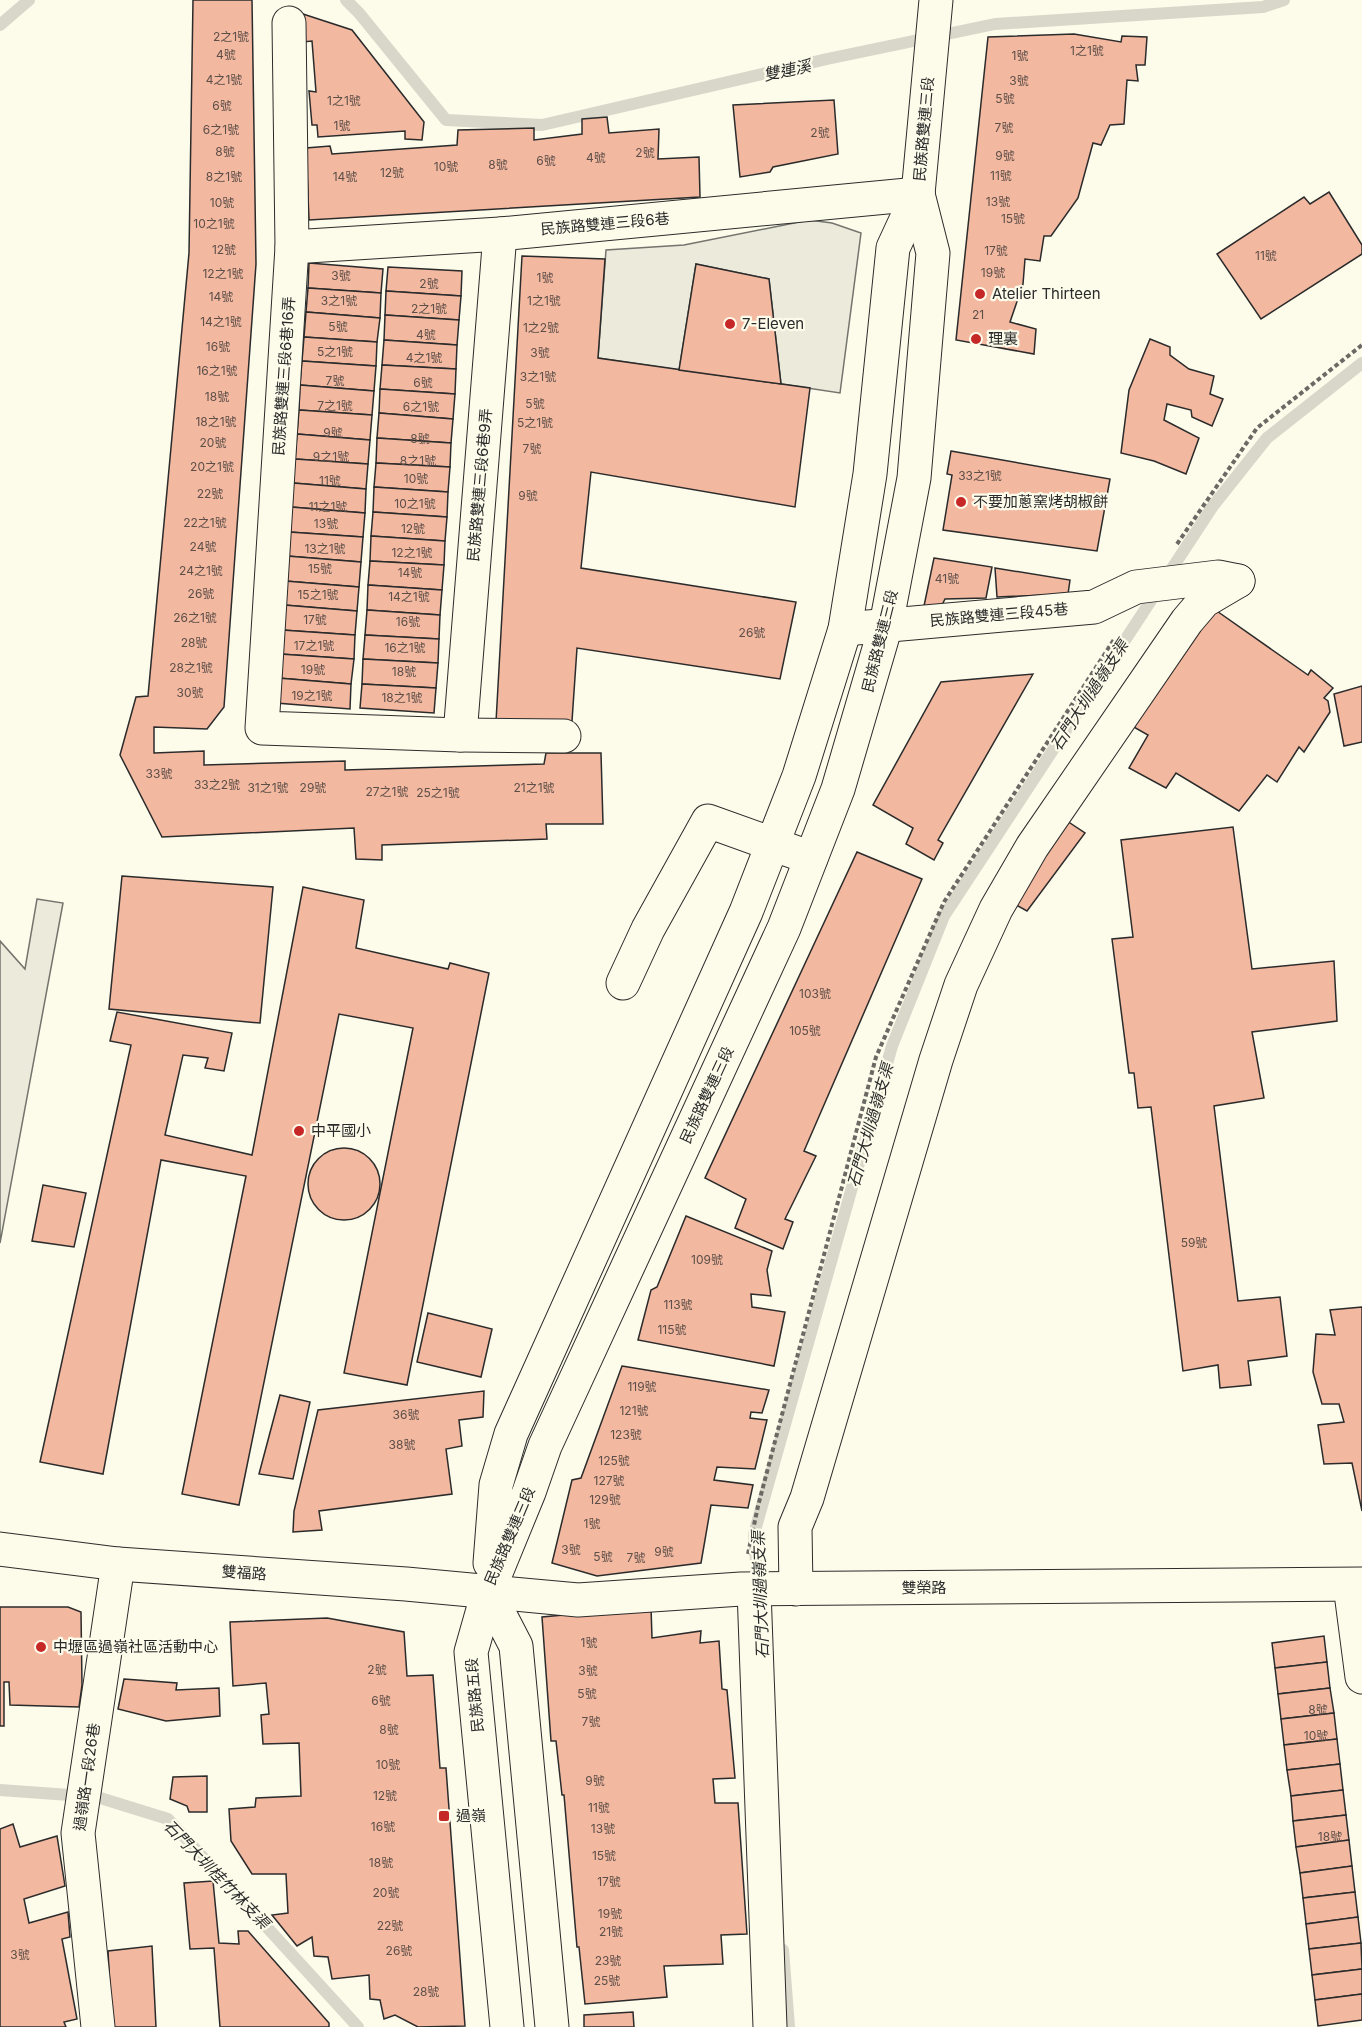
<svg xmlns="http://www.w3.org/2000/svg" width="1362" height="2027" font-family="Inter,'Noto Sans TC',sans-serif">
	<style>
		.green { fill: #ecebdb; stroke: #74746e; stroke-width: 1.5 }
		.parking { fill: #eceadb; stroke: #74746e; stroke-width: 1.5 }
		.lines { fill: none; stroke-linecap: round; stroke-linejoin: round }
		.stream { stroke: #d8d7c9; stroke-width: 12 }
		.building { fill: #f2b8a0; stroke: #2b2b2b; stroke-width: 1.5 }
		.minor-casing { stroke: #2b2b2b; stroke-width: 35 }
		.major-casing { stroke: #2b2b2b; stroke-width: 35 }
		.path { stroke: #6a6964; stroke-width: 4; stroke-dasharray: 4.5 3; stroke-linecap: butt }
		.minor { stroke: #fdfbea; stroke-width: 33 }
		.major { stroke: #fdfbea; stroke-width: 33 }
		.poi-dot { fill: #c62828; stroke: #fdfbea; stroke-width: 2 }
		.labels { text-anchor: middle; stroke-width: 4.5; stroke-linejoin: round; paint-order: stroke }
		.number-label { font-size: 12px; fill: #5d4e48 }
		.street-label { font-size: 15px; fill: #2b2b2b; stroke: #fdfbea }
		.poi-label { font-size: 15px; fill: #2b2b2b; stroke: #fdfbea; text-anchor: start }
		.water-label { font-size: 16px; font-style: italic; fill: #2b2b2b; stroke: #fdfbea }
	</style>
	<rect width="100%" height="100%" fill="#fdfbea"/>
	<polygon class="green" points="37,899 63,903 0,1243 0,941 25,969"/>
	<polygon class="parking" points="809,220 832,223 861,233 840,393 781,384 769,279 696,264 679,370 598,358 606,250 684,245"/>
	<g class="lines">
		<g class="stream">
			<polyline points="346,0 359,13 446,120 542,125 827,59 995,24 1263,7 1284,0"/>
			<polyline points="0,25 29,0"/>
			<polyline points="758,1589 754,1534 892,1046 944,916 1213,506 1267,438 1362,363"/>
			<polyline points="0,1790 97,1797 168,1819 358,2027"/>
			<polyline points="783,1950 789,2027"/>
		</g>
	</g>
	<g class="building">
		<polygon points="193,0 252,0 256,264 224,707 207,729 154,727 154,753 204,751 204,765 345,761 345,770 544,764 546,753 601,753 603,824 546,824 547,839 382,845 382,860 356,859 354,828 162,837 120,755 136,697 148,696 189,253"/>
		<polygon points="303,14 352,30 424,122 422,140 405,139 405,131 318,137 317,125 312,125 309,91 316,92 312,41 303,42"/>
		<polygon points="1074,34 1121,42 1122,36 1147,37 1145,65 1136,65 1138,81 1127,80 1124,124 1110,125 1101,145 1093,143 1078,198 1051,236 1044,236 1040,261 1025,259 1023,284 1010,322 1036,329 1034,354 956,340 988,37"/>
		<polygon points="834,100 838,154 773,167 770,172 740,177 733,105"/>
		<polygon points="607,117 609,133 659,129 658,159 699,157 700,197 309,220 306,148 330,146 332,154 457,145 458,130 534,128 534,140 582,134 582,119"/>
		<polygon points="1329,192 1362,245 1362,254 1261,319 1217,254 1304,197 1310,204"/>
		<polygon points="522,256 605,259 598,358 810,388 795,507 591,472 581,568 796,602 780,679 577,648 572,721 496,722"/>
		<polygon points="309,263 383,269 381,293 308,288"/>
		<polygon points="696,264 769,279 781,384 679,370"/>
		<polygon points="388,267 462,271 461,296 386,291"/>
		<polygon points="308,288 381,293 380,318 306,312"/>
		<polygon points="386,291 461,296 459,320 385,315"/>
		<polygon points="306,312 380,318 377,342 304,337"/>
		<polygon points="385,315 459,320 457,345 384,340"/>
		<polygon points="304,337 377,342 376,366 302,361"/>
		<polygon points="1150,339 1170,347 1170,355 1189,369 1214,376 1210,394 1223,399 1212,426 1192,417 1191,410 1167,404 1164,420 1199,438 1186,474 1154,461 1121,453 1129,390"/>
		<polygon points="384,340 457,345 456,369 382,365"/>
		<polygon points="302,361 376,366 374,391 300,385"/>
		<polygon points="382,365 456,369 455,394 380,389"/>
		<polygon points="300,385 374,391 372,415 299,410"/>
		<polygon points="380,389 455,394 453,419 379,413"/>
		<polygon points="299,410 372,415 370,440 297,434"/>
		<polygon points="379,413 453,419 451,443 377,438"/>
		<polygon points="297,434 370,440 368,464 295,459"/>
		<polygon points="377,438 451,443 450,467 376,463"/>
		<polygon points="951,451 1110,479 1097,551 943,530 952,475 947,474"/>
		<polygon points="295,459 368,464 366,489 293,483"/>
		<polygon points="376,463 450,467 448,492 374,487"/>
		<polygon points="293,483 366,489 365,513 291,507"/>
		<polygon points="374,487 448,492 447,517 373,512"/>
		<polygon points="291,507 365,513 363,537 289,532"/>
		<polygon points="373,512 447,517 445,541 371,536"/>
		<polygon points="289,532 363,537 361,562 287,556"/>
		<polygon points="371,536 445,541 444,565 370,561"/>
		<polygon points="287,556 361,562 359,587 285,581"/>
		<polygon points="934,558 992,567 986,598 945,599 940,609 924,606"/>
		<polygon points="370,561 444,565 442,590 368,585"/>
		<polygon points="995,568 1070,580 1068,594 997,597"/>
		<polygon points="285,581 359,587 357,611 284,605"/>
		<polygon points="368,585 442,590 440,615 367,610"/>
		<polygon points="284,605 357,611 355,635 282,630"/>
		<polygon points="1214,609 1308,675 1311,670 1333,688 1324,698 1328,701 1330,712 1304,752 1299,747 1277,782 1267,775 1239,811 1176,773 1166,788 1129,768 1148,735 1132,726"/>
		<polygon points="367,610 440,615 439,639 365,635"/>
		<polygon points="282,630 355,635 354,659 280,654"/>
		<polygon points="365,635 439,639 438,663 363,659"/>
		<polygon points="280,654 354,659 351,684 278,678"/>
		<polygon points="363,659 438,663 436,688 362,684"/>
		<polygon points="1033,674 938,840 943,843 934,860 906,844 913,828 873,805 941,682"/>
		<polygon points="278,678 351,684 350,709 276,703"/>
		<polygon points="362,684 436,688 434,713 360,708"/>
		<polygon points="1362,686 1362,742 1344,746 1334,694"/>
		<polygon points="1061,817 1085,833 1027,911 1011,902"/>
		<polygon points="1233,827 1252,969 1334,961 1337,1021 1252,1032 1264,1098 1214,1106 1238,1301 1280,1297 1287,1356 1248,1361 1251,1385 1220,1388 1218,1365 1183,1371 1151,1107 1138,1108 1134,1073 1129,1073 1112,939 1133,937 1121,840"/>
		<polygon points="857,852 922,879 804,1151 816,1156 785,1219 793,1222 783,1249 735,1228 746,1199 705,1178"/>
		<polygon points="122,876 273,887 260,1023 109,1009"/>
		<polygon points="303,887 364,900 356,948 448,969 450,963 489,973 407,1385 344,1373 413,1028 339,1014 239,1505 182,1494 246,1176 161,1160 103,1474 40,1462 131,1045 110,1041 117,1012 232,1033 224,1071 205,1068 208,1058 183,1055 165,1135 252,1155"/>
		<circle cx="344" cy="1184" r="36"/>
		<polygon points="43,1185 86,1193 74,1247 32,1241"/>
		<polygon points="686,1216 772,1251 767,1270 771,1296 751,1294 752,1307 785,1312 774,1366 638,1340 651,1290 657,1287"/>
		<polygon points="1362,1307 1362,1511 1352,1463 1324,1464 1318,1425 1344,1422 1339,1404 1322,1404 1313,1372 1316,1334 1335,1335 1330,1310"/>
		<polygon points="428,1313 492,1329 481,1377 417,1362"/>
		<polygon points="622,1366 769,1390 762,1413 751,1412 750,1418 767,1420 755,1469 717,1467 714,1480 753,1485 748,1508 711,1505 701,1563 597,1576 552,1563 572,1480 581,1478"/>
		<polygon points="484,1391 483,1417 459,1420 462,1446 446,1449 452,1494 319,1511 322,1530 293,1532 294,1511 318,1410"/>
		<polygon points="280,1395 310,1402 293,1479 259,1474"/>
		<polygon points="0,1607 68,1607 81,1612 82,1685 79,1707 10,1705 9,1682 4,1682 4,1726 0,1726"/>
		<polygon points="651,1607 652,1638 701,1631 700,1643 719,1641 722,1689 727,1690 735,1778 713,1779 715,1803 738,1803 747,1934 721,1935 723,1964 664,1966 667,1997 585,2004 579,1947 577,1947 564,1795 562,1795 556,1741 551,1741 542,1617"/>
		<polygon points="327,1618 404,1632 407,1676 433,1675 440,1768 446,1768 465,2026 418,2027 395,2015 384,2019 380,2000 370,1999 369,1975 332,1979 328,1957 314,1956 312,1937 297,1946 272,1915 288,1913 286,1874 252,1874 231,1841 229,1809 255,1807 256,1798 301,1796 299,1743 263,1744 261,1715 269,1714 266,1683 233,1686 230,1622"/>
		<polygon points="1324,1636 1327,1662 1275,1668 1272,1643"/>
		<polygon points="1327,1662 1330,1688 1278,1694 1275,1668"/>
		<polygon points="124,1679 177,1683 176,1690 219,1688 220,1716 166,1721 118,1709"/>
		<polygon points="1330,1688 1334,1713 1281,1719 1278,1694"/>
		<polygon points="1334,1713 1337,1739 1284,1745 1281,1719"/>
		<polygon points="1337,1739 1340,1764 1287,1770 1284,1745"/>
		<polygon points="1340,1764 1343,1790 1291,1796 1287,1770"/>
		<polygon points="207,1776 207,1812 189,1812 187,1806 170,1799 173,1777"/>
		<polygon points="1343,1790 1346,1815 1293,1821 1291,1796"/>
		<polygon points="1346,1815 1349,1840 1296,1847 1293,1821"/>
		<polygon points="13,1824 20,1847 57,1836 65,1886 24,1899 29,1923 68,1912 70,1937 62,1939 77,2019 64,2022 66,2027 0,2027 0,1829"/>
		<polygon points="1349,1840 1352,1866 1300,1873 1296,1847"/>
		<polygon points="1352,1866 1355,1892 1303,1898 1300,1873"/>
		<polygon points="213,1881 219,1943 239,1944 238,1931 248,1931 329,2023 329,2027 220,2027 214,1948 190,1949 184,1883"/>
		<polygon points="1355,1892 1358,1917 1306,1924 1303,1898"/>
		<polygon points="1358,1917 1361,1943 1309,1949 1306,1924"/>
		<polygon points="1361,1943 1362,1969 1312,1975 1309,1949"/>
		<polygon points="152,1946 156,2027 112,2027 108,1951"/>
		<polygon points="1362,1969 1362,1994 1315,2000 1312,1975"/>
		<polygon points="1362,1994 1362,2020 1318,2026 1315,2000"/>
		<polygon points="633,2012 634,2027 584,2027 584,2015"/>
	</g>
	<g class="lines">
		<g class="minor-casing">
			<g id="minor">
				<polyline points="289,23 292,247 262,728 460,735 500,234"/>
				<polyline points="292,247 500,234 918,194"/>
				<polyline points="845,629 1094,607 1136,587 1218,577 1238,581"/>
				<polyline points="460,735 564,736"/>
				<polyline points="623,983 648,929 708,821 811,858"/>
				<polyline points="0,1549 118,1564 406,1584 578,1600 741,1589 1362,1584"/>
				<polyline points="1350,1585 1362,1677"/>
				<polyline points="796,1589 795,1527 807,1498 936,1060 961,985 996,909 1032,847 1187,621 1204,601 1238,581"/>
				<polyline points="754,1590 770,2027"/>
				<polyline points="98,2027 78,1833 118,1564"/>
			</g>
		</g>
		<g class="major-casing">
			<g id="major">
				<polyline points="490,1563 496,1485 511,1434 746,912 799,776 845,629 870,474 893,248 918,194 936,0"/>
				<polyline points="488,1592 516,1646 552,2027"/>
				<polyline points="507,2027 471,1652 488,1592 529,1492 545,1446 784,928 838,789 886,625 914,478 933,253 918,194"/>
			</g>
		</g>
		<g class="path">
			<polyline points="1177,544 1257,428 1362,345"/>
			<polyline points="748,1554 758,1506 876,1057 944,902 1115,638"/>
		</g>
		<use href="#minor" class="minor"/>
		<use href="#major" class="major"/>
	</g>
	<g class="poi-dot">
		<circle cx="980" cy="294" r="6"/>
		<circle cx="730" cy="324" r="6"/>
		<circle cx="976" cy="339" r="6"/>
		<circle cx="961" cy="502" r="6"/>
		<circle cx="299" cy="1131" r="6"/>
		<circle cx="41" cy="1647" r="6"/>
		<rect x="438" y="1810" width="12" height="12" rx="3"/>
	</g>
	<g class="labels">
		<g class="number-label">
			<text x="231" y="41">2之1號</text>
			<text x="1087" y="55">1之1號</text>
			<text x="226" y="59">4號</text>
			<text x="1020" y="60">1號</text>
			<text x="224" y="84">4之1號</text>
			<text x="1019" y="85">3號</text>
			<text x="1005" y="103">5號</text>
			<text x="344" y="105">1之1號</text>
			<text x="222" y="110">6號</text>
			<text x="342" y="130">1號</text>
			<text x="1004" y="132">7號</text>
			<text x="221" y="134">6之1號</text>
			<text x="820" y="137">2號</text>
			<text x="225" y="156">8號</text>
			<text x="645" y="157">2號</text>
			<text x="1005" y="160">9號</text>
			<text x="596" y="162">4號</text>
			<text x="546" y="165">6號</text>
			<text x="498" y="169">8號</text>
			<text x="446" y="171">10號</text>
			<text x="392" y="177">12號</text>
			<text x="1001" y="180">11號</text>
			<text x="224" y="181">8之1號</text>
			<text x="345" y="181">14號</text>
			<text x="998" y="206">13號</text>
			<text x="222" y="207">10號</text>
			<text x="1013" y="223">15號</text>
			<text x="214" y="228">10之1號</text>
			<text x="224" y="254">12號</text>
			<text x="996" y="255">17號</text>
			<text x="1266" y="260">11號</text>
			<text x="993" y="277">19號</text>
			<text x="223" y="278">12之1號</text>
			<text x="341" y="280">3號</text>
			<text x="545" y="282">1號</text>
			<text x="429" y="288">2號</text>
			<text x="221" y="301">14號</text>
			<text x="339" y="305">3之1號</text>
			<text x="544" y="305">1之1號</text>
			<text x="429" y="313">2之1號</text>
			<text x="978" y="319">21</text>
			<text x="221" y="326">14之1號</text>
			<text x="338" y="331">5號</text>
			<text x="541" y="332">1之2號</text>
			<text x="426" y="339">4號</text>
			<text x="218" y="351">16號</text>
			<text x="335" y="356">5之1號</text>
			<text x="540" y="357">3號</text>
			<text x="424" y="362">4之1號</text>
			<text x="217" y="375">16之1號</text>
			<text x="538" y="381">3之1號</text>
			<text x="335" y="385">7號</text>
			<text x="423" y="387">6號</text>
			<text x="217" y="401">18號</text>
			<text x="535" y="408">5號</text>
			<text x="335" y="410">7之1號</text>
			<text x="421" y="411">6之1號</text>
			<text x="216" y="426">18之1號</text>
			<text x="535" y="427">5之1號</text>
			<text x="333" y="437">9號</text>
			<text x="420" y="443">8號</text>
			<text x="213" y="447">20號</text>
			<text x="532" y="453">7號</text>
			<text x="331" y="461">9之1號</text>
			<text x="418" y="465">8之1號</text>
			<text x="212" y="471">20之1號</text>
			<text x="980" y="480">33之1號</text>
			<text x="416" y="483">10號</text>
			<text x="330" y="485">11號</text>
			<text x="210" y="498">22號</text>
			<text x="528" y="500">9號</text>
			<text x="415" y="508">10之1號</text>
			<text x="328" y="511">11之1號</text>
			<text x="205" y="527">22之1號</text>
			<text x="326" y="528">13號</text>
			<text x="413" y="533">12號</text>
			<text x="203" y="551">24號</text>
			<text x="325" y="553">13之1號</text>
			<text x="412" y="557">12之1號</text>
			<text x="320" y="573">15號</text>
			<text x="201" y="575">24之1號</text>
			<text x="410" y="577">14號</text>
			<text x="947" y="583">41號</text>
			<text x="201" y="598">26號</text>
			<text x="318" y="599">15之1號</text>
			<text x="409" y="601">14之1號</text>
			<text x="195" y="622">26之1號</text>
			<text x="315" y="624">17號</text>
			<text x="408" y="626">16號</text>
			<text x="752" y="637">26號</text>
			<text x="194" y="647">28號</text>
			<text x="314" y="650">17之1號</text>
			<text x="405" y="652">16之1號</text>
			<text x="191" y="672">28之1號</text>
			<text x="313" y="674">19號</text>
			<text x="404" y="676">18號</text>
			<text x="190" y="697">30號</text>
			<text x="312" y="700">19之1號</text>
			<text x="402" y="702">18之1號</text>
			<text x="159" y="778">33號</text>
			<text x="217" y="789">33之2號</text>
			<text x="268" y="792">31之1號</text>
			<text x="313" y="792">29號</text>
			<text x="534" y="792">21之1號</text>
			<text x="387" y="796">27之1號</text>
			<text x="438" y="797">25之1號</text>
			<text x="815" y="998">103號</text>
			<text x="805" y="1035">105號</text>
			<text x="1194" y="1247">59號</text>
			<text x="707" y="1264">109號</text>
			<text x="678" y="1309">113號</text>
			<text x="672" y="1334">115號</text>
			<text x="642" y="1391">119號</text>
			<text x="634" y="1415">121號</text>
			<text x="406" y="1419">36號</text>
			<text x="626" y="1439">123號</text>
			<text x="402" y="1449">38號</text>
			<text x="614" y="1465">125號</text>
			<text x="609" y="1485">127號</text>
			<text x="605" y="1504">129號</text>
			<text x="592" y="1528">1號</text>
			<text x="571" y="1554">3號</text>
			<text x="664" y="1556">9號</text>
			<text x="603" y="1561">5號</text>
			<text x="636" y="1562">7號</text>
			<text x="589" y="1647">1號</text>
			<text x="377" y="1674">2號</text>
			<text x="588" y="1675">3號</text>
			<text x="587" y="1698">5號</text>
			<text x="381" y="1705">6號</text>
			<text x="1318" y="1714">8號</text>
			<text x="591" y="1726">7號</text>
			<text x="389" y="1734">8號</text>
			<text x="1316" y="1740">10號</text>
			<text x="388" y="1769">10號</text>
			<text x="595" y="1785">9號</text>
			<text x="385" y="1800">12號</text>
			<text x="599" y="1812">11號</text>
			<text x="383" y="1831">16號</text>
			<text x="603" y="1833">13號</text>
			<text x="1330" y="1841">18號</text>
			<text x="604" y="1860">15號</text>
			<text x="381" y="1867">18號</text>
			<text x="609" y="1886">17號</text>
			<text x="386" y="1897">20號</text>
			<text x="610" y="1918">19號</text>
			<text x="390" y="1930">22號</text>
			<text x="611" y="1936">21號</text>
			<text x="399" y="1955">26號</text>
			<text x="20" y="1959">3號</text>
			<text x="608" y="1965">23號</text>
			<text x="607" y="1985">25號</text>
			<text x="426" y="1996">28號</text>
		</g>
		<g class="street-label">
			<text transform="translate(924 129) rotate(-85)" y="5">民族路雙連三段</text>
			<text transform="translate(605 224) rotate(-5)" y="5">民族路雙連三段6巷</text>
			<text transform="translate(284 376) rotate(-86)" y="5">民族路雙連三段6巷16弄</text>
			<text transform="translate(480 485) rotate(-85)" y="5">民族路雙連三段6巷9弄</text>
			<text transform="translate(999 615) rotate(-5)" y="5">民族路雙連三段45巷</text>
			<text transform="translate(880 641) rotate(-76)" y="5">民族路雙連三段</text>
			<text transform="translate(707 1095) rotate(-65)" y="5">民族路雙連三段</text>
			<text transform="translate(510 1536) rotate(-67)" y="5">民族路雙連三段</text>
			<text transform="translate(244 1573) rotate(4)" y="5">雙福路</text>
			<text x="924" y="1593">雙榮路</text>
			<text transform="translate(475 1695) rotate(-95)" y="5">民族路五段</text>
			<text transform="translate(87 1777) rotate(-82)" y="5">過嶺路一段26巷</text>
		</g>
		<g class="poi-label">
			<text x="992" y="299">Atelier Thirteen</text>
			<text x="742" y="329">7-Eleven</text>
			<text x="988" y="344">理裏</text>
			<text x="973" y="507">不要加蔥窯烤胡椒餅</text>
			<text x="311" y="1136">中平國小</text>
			<text x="53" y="1652">中壢區過嶺社區活動中心</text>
			<text x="456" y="1821">過嶺</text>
		</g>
		<g class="water-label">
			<text transform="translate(787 70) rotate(-12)" y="6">雙連溪</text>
			<text transform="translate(1089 695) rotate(-57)" y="6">石門大圳過嶺支渠</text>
			<text transform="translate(870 1125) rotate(-74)" y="6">石門大圳過嶺支渠</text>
			<text transform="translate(760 1595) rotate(-92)" y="6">石門大圳過嶺支渠</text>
			<text transform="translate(217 1874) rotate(46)" y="6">石門大圳桂竹林支渠</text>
		</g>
	</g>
</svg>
